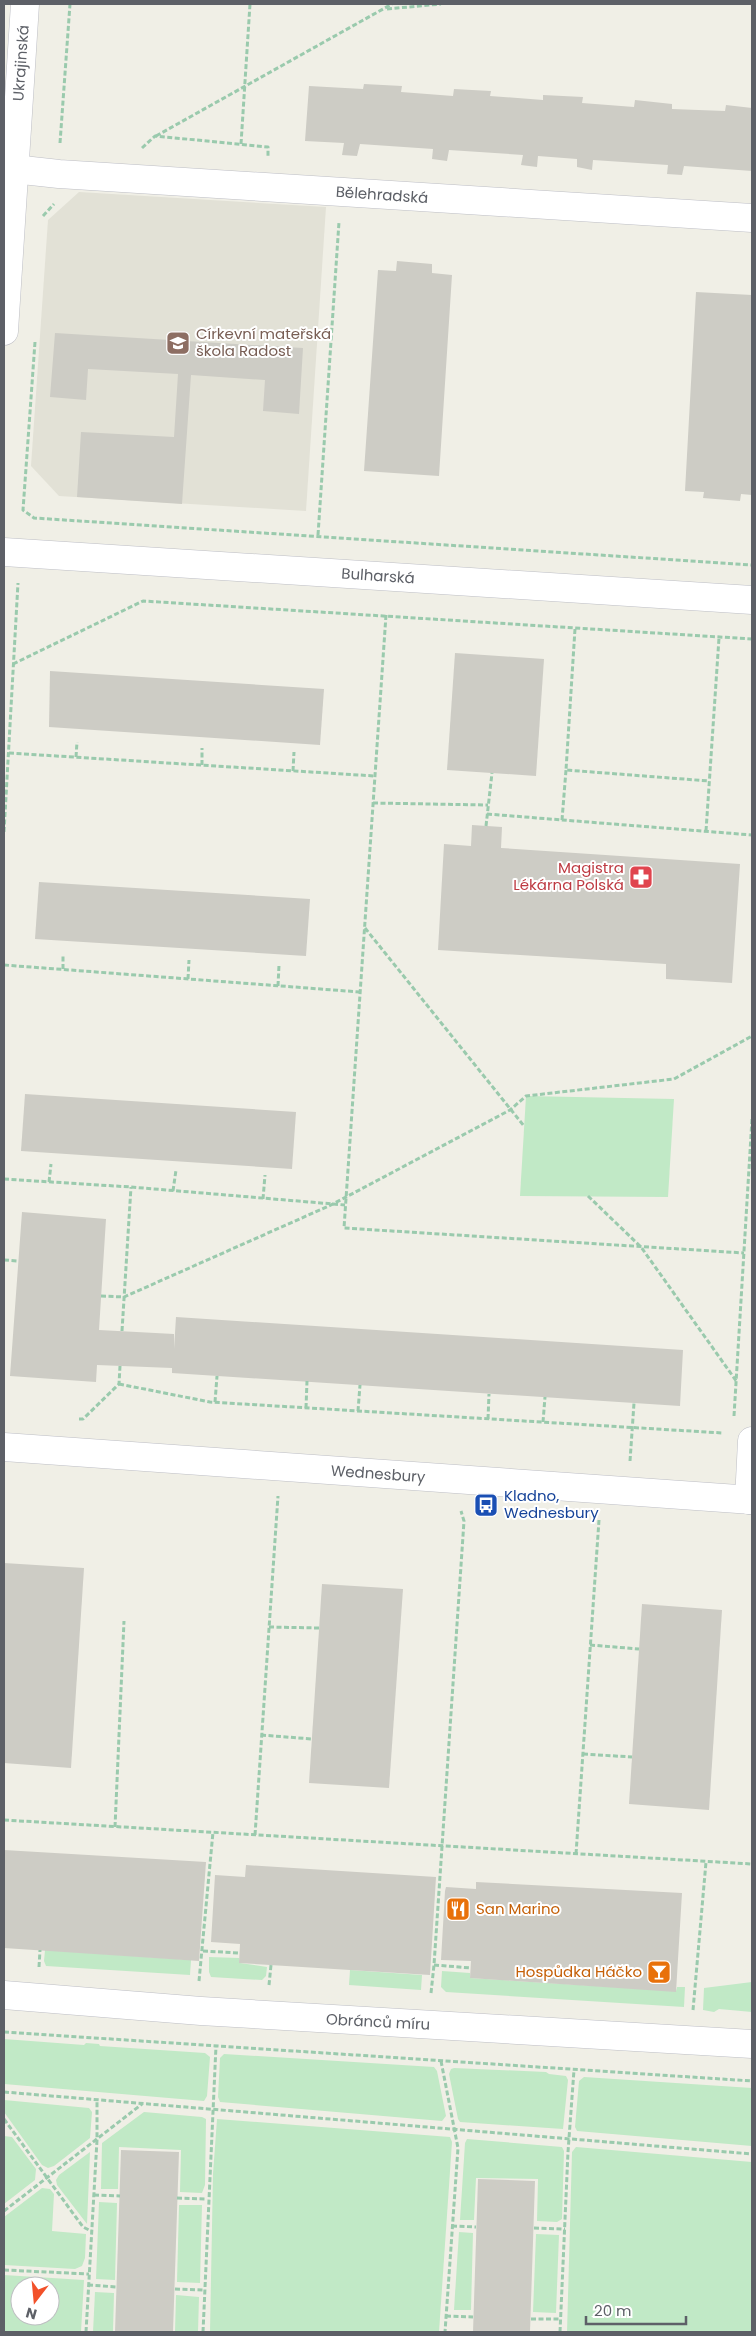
<svg xmlns="http://www.w3.org/2000/svg" width="756" height="2336" font-family="Poppins,sans-serif">
	<style>
		.education { fill: #e2e1d6 }
		.green { fill: #c1e9c6; fill-rule: evenodd }
		.building { fill: #cdccc5 }
		.lines { fill: none; stroke-linecap: round; stroke-linejoin: round }
		.minor-casing { stroke: #bdbec5; stroke-width: 29 }
		.path { stroke: #9acaad; stroke-width: 3; stroke-dasharray: 5 2.5; stroke-linecap: butt }
		.minor { stroke: #fff; stroke-width: 28 }
		.labels { text-anchor: middle; stroke-width: 4; stroke-linejoin: round; paint-order: stroke }
		.street-label { font-size: 15px; fill: #5d6067; stroke: #fff }
		.education-label { font-size: 15px; fill: #785e54; stroke: #fff; text-anchor: start }
		.health-label { font-size: 15px; fill: #be3a42; stroke: #fff; text-anchor: end }
		.transit-label { font-size: 15px; fill: #164399; stroke: #fff; text-anchor: start }
		.food-label { font-size: 15px; fill: #c56008; stroke: #fff; text-anchor: start }
	</style>
	<rect width="100%" height="100%" fill="#f0efe6"/>
	<polygon class="education" points="79,192 326,207 306,511 59,496 31,466 48,220"/>
	<g class="green">
		<polygon points="526,1096 674,1099 668,1197 520,1196"/>
		<polygon points="45,1950 191,1960 190,1975 46,1966 44,1961"/>
		<polygon points="209,1957 239,1958 240,1963 267,1967 266,1976 262,1980 211,1977 209,1972"/>
		<polygon points="350,1970 422,1975 421,1990 349,1985"/>
		<polygon points="442,1971 470,1973 470,1978 676,1991 677,1987 685,1987 684,2007 446,1992 441,1987"/>
		<polygon points="752,1982 752,2012 719,2009 714,2012 703,2010 704,1988"/>
		<polygon points="4,2039 84,2045 86,2043 99,2044 100,2046 205,2053 210,2057 207,2096 204,2101 4,2084"/>
		<polygon points="224,2054 434,2067 437,2071 446,2116 442,2121 220,2102 218,2097 220,2058"/>
		<polygon points="454,2068 546,2072 549,2074 566,2076 568,2080 563,2129 460,2122 458,2119 449,2074 451,2069"/>
		<polygon points="584,2077 752,2088 752,2146 577,2131 575,2127 579,2081"/>
		<polygon points="4,2100 89,2108 92,2112 90,2138 54,2166 48,2168 42,2165 4,2112"/>
		<polygon points="144,2112 202,2117 206,2119 205,2185 202,2193 180,2192 181,2150 119,2147 118,2189 101,2189 102,2143"/>
		<polygon points="217,2119 450,2137 452,2142 439,2332 210,2332 213,2174"/>
		<polygon points="4,2136 12,2137 36,2169 35,2180 4,2204"/>
		<polygon points="467,2139 562,2147 564,2151 562,2219 557,2222 537,2221 538,2179 476,2178 474,2220 460,2220 465,2143"/>
		<polygon points="576,2147 752,2162 752,2332 567,2332 572,2152"/>
		<polygon points="90,2152 87,2224 57,2185 56,2180 59,2175"/>
		<polygon points="42,2188 50,2189 54,2194 52,2231 86,2234 85,2258 82,2266 75,2269 4,2265 4,2217"/>
		<polygon points="99,2202 117,2203 115,2280 96,2279"/>
		<polygon points="179,2205 202,2205 200,2283 177,2282"/>
		<polygon points="459,2232 473,2233 471,2310 454,2310"/>
		<polygon points="536,2234 559,2235 556,2313 533,2312"/>
		<path d="M4,2275L84,2280L81,2332H4ZM20,2286H50V2316H20Z"/>
		<polygon points="95,2292 114,2293 113,2332 93,2332"/>
		<polygon points="176,2295 199,2297 198,2332 175,2332"/>
	</g>
	<g class="building">
		<polygon points="364,84 402,86 401,92 453,96 454,89 472,90 491,91 490,96 543,100 543,95 583,97 582,103 634,107 635,100 672,104 672,109 725,111 726,105 752,108 752,171 684,166 682,175 667,174 668,165 593,160 592,170 577,167 577,159 538,156 537,167 521,165 523,155 449,150 447,161 432,159 433,149 360,144 357,156 342,155 344,143 305,141 309,86 363,89"/>
		<polygon points="397,261 432,264 432,273 452,275 439,476 364,471 378,270 396,271"/>
		<polygon points="696,292 752,295 752,495 741,494 740,501 703,498 704,492 685,491"/>
		<polygon points="55,333 303,348 299,414 263,411 265,380 191,375 182,504 77,497 81,432 174,437 178,374 88,369 86,400 50,397"/>
		<polygon points="455,653 544,659 536,776 447,770"/>
		<polygon points="50,671 324,689 320,745 49,727"/>
		<polygon points="472,825 502,827 501,848 740,864 732,983 666,979 666,964 438,950 444,844 471,846"/>
		<polygon points="39,882 310,899 306,956 35,939"/>
		<polygon points="25,1094 296,1112 292,1169 21,1151"/>
		<polygon points="22,1212 106,1219 99,1330 174,1334 174,1349 176,1317 683,1350 680,1406 172,1373 172,1368 97,1365 96,1382 10,1376"/>
		<polygon points="4,1563 84,1568 71,1768 4,1763"/>
		<polygon points="322,1584 403,1589 389,1788 309,1783"/>
		<polygon points="642,1604 722,1610 709,1810 629,1804"/>
		<polygon points="4,1850 206,1862 199,1961 4,1948"/>
		<polygon points="246,1865 436,1877 430,1975 239,1963 240,1944 211,1942 215,1875 245,1877"/>
		<polygon points="476,1882 682,1893 676,1992 470,1978 471,1961 441,1960 445,1891 446,1887 476,1889"/>
		<polygon points="121,2150 179,2152 173,2332 115,2332"/>
		<polygon points="478,2179 535,2181 530,2332 473,2332"/>
	</g>
	<g class="lines">
		<g class="minor-casing">
			<g id="minor">
				<polyline points="4,168 59,174 752,218"/>
				<polyline points="4,331 25,4"/>
				<polyline points="4,552 752,600"/>
				<polyline points="4,1447 752,1500"/>
				<polyline points="749,1500 752,1441"/>
				<polyline points="4,1995 201,2011 752,2044"/>
			</g>
		</g>
		<g class="path">
			<polyline points="387,9 441,4"/>
			<polyline points="156,136 392,4"/>
			<polyline points="60,143 70,4"/>
			<polyline points="241,144 250,4"/>
			<polyline points="142,148 155,136 268,147 268,157"/>
			<polyline points="43,216 54,204"/>
			<polyline points="35,342 23,510 34,518 752,565"/>
			<polyline points="318,535 339,222"/>
			<polyline points="386,615 344,1228 744,1253"/>
			<polyline points="575,629 566,770 709,781"/>
			<polyline points="13,664 143,601 752,639"/>
			<polyline points="9,753 375,776"/>
			<polyline points="76,757 77,742"/>
			<polyline points="202,765 202,748"/>
			<polyline points="293,771 294,752"/>
			<polyline points="373,803 488,805"/>
			<polyline points="487,814 752,835"/>
			<polyline points="562,820 566,770"/>
			<polyline points="486,826 492,773"/>
			<polyline points="706,831 719,638"/>
			<polyline points="4,832 18,583"/>
			<polyline points="365,928 524,1126"/>
			<polyline points="4,965 360,992"/>
			<polyline points="63,969 63,954"/>
			<polyline points="188,979 189,960"/>
			<polyline points="278,986 279,965"/>
			<polyline points="4,1179 131,1187 345,1205"/>
			<polyline points="49,1182 51,1164"/>
			<polyline points="173,1191 176,1170"/>
			<polyline points="588,1196 641,1247 737,1382"/>
			<polyline points="263,1199 265,1175"/>
			<polyline points="4,1260 18,1261"/>
			<polyline points="101,1296 124,1297 331,1205 510,1110 526,1096 674,1079 752,1036"/>
			<polyline points="122,1331 131,1187"/>
			<polyline points="119,1384 210,1402 723,1433"/>
			<polyline points="215,1402 217,1376"/>
			<polyline points="306,1408 307,1381"/>
			<polyline points="358,1411 360,1385"/>
			<polyline points="734,1416 752,1119"/>
			<polyline points="79,1419 83,1419 119,1384 120,1366"/>
			<polyline points="488,1419 489,1394"/>
			<polyline points="543,1422 545,1397"/>
			<polyline points="630,1461 634,1403"/>
			<polyline points="269,1627 319,1628"/>
			<polyline points="590,1645 639,1649"/>
			<polyline points="261,1735 312,1739"/>
			<polyline points="583,1754 632,1757"/>
			<polyline points="4,1820 752,1864"/>
			<polyline points="115,1827 124,1621"/>
			<polyline points="255,1835 278,1496"/>
			<polyline points="576,1854 599,1520"/>
			<polyline points="203,1951 239,1953"/>
			<polyline points="434,1965 471,1968"/>
			<polyline points="39,1967 40,1950"/>
			<polyline points="199,1981 213,1832"/>
			<polyline points="269,1985 271,1965"/>
			<polyline points="431,1993 434,1965 464,1521 461,1511"/>
			<polyline points="693,2010 706,1862"/>
			<polyline points="4,2032 752,2081"/>
			<polyline points="441,2061 458,2148 445,2332"/>
			<polyline points="4,2092 752,2154"/>
			<polyline points="4,2119 83,2227 91,2231"/>
			<polyline points="94,2195 120,2196"/>
			<polyline points="177,2198 207,2199"/>
			<polyline points="4,2211 142,2104"/>
			<polyline points="452,2226 476,2227"/>
			<polyline points="534,2228 565,2229"/>
			<polyline points="4,2270 89,2274"/>
			<polyline points="88,2285 117,2287"/>
			<polyline points="175,2289 205,2290"/>
			<polyline points="446,2316 473,2317"/>
			<polyline points="531,2319 561,2319"/>
			<polyline points="86,2332 97,2140 97,2100"/>
			<polyline points="203,2332 216,2046"/>
			<polyline points="560,2332 568,2152 574,2070"/>
		</g>
		<use href="#minor" class="minor"/>
	</g>
	<defs>
		<g id="school-square" transform="scale(1.25)"><rect x="-9" y="-9" width="18" height="18" rx="4" fill="#8d6e63" stroke="#fff"/><path d="M0-5L7-2L0 1L-7-2ZM-4 1L0 2.5L4 1V4Q0 6-4 4Z" fill="#fff"/></g>
		<g id="pharmacy-square" transform="scale(1.25)"><rect x="-9" y="-9" width="18" height="18" rx="4" fill="#e0444e" stroke="#fff"/><path d="M-2-6h4v4h4v4h-4v4h-4v-4h-4v-4h4Z" fill="#fff"/></g>
		<g id="bus-square" transform="scale(1.25)"><rect x="-9" y="-9" width="18" height="18" rx="4" fill="#1a4fb4" stroke="#fff"/><path d="M-5-6H5V4H4V6H2V4H-2V6H-4V4H-5ZM-3.5-4V0h7V-4ZM-3.5 1.2v1.5H-2V1.2ZM2 1.2v1.5H3.5V1.2Z" fill="#fff"/></g>
		<g id="restaurant-square" transform="scale(1.25)"><rect x="-9" y="-9" width="18" height="18" rx="4" fill="#e8710a" stroke="#fff"/><path d="M-5-6h1v4h1v-4h1v4h1v-4h1v5L-1.5 .5V6h-2V.5L-5-1ZM5-6V6H3V1.5H1.5Q1.5-4 5-6Z" fill="#fff"/></g>
		<g id="bar-square" transform="scale(1.25)"><rect x="-9" y="-9" width="18" height="18" rx="4" fill="#e8710a" stroke="#fff"/><path d="M-6-5H6L.8 .8V4.5H3.5V6h-7V4.5H-.8V.8Z" fill="#fff"/></g>
	</defs>
	<g fill-rule="evenodd">
		<use href="#school-square" x="178" y="343"/>
		<use href="#pharmacy-square" x="641" y="877"/>
		<use href="#bus-square" x="486" y="1505"/>
		<use href="#restaurant-square" x="458" y="1909"/>
		<use href="#bar-square" x="659" y="1972"/>
	</g>
	<g class="labels">
		<g class="street-label">
			<text transform="translate(21 63) rotate(-86)" y="5">Ukrajinská</text>
			<text transform="translate(382 195) rotate(4)" y="5">Bělehradská</text>
			<text transform="translate(378 576) rotate(4)" y="5">Bulharská</text>
			<text transform="translate(378 1474) rotate(4)" y="5">Wednesbury</text>
			<text transform="translate(378 2022) rotate(3)" y="5">Obránců míru</text>
		</g>
		<g class="education-label">
			<text x="196" y="339">Církevní mateřská<tspan x="196" dy="17">škola Radost</tspan></text>
		</g>
		<g class="health-label">
			<text x="624" y="873">Magistra<tspan x="624" dy="17">Lékárna Polská</tspan></text>
		</g>
		<g class="transit-label">
			<text x="504" y="1501">Kladno,<tspan x="504" dy="17">Wednesbury</tspan></text>
		</g>
		<g class="food-label">
			<text x="476" y="1914">San Marino</text>
			<text x="642" y="1977" text-anchor="end">Hospůdka Háčko</text>
		</g>
	</g>
	<rect width="756" height="2336" fill="none" stroke="#5d6067" stroke-width="10"/>
	<g transform="translate(35 2301) rotate(196)"><circle r="24" fill="#ffffff" stroke="#bebfc2"/>
	<path d="M0-4L9 19L0 12L-9 19Z" fill="#f2512a"/>
	<text y="-8" font-size="14" font-weight="bold" text-anchor="middle" fill="#5d6067">N</text>
	</g>
	<path d="M586 2316v8h100v-8" fill="none" stroke="#5d6067" stroke-width="2.5"/>
	<text x="594" y="2316" font-size="15" fill="#5d6067" stroke="#ffffff" stroke-width="4" paint-order="stroke">20 m</text>
</svg>
